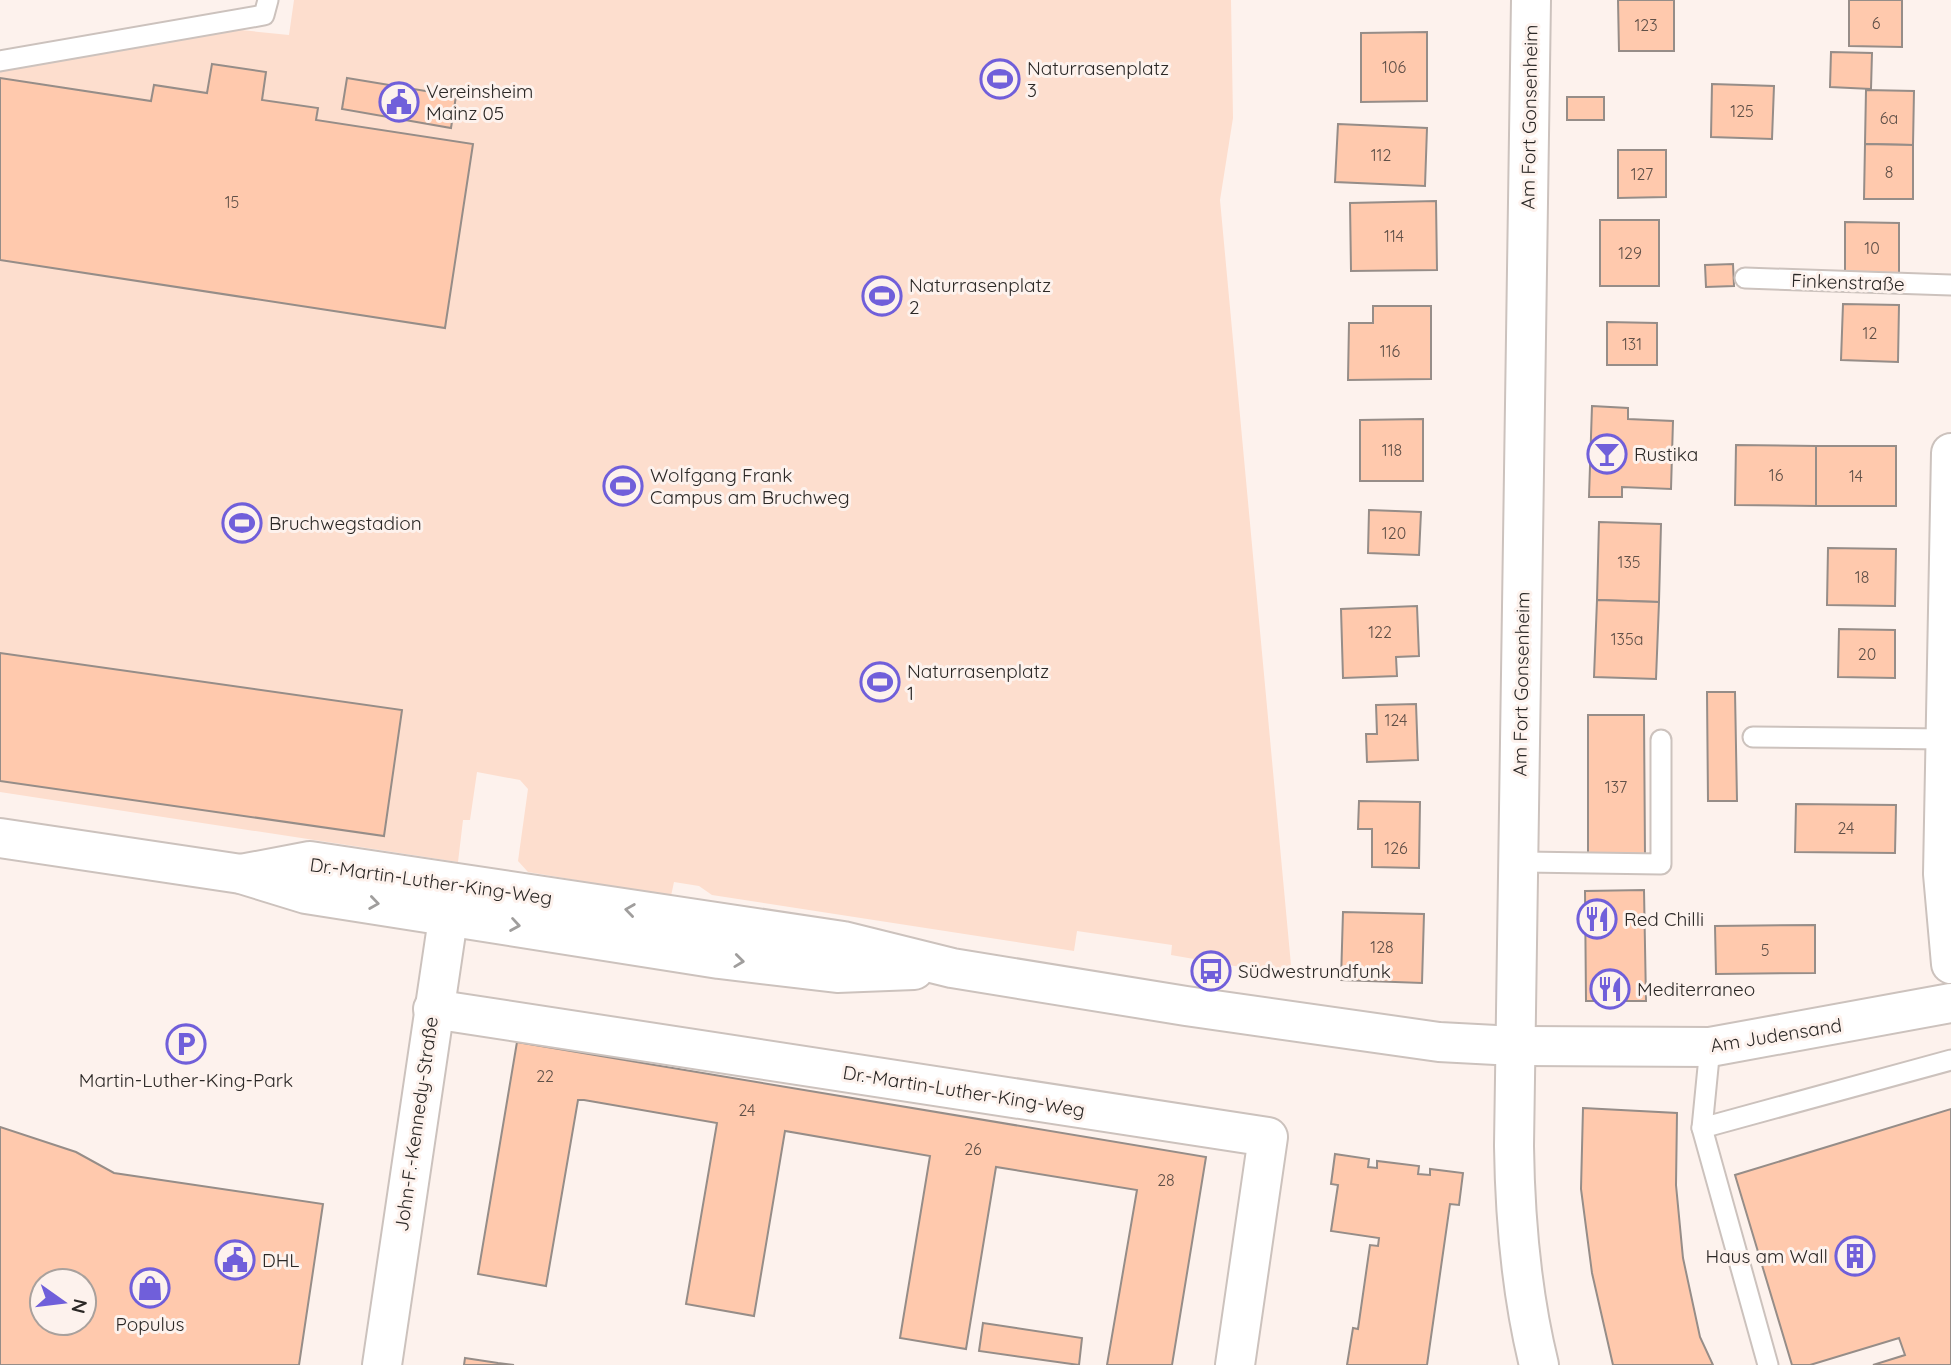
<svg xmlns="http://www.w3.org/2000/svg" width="1951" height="1365" font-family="Quicksand,sans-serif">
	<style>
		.green { fill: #fddece }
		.building { fill: #ffc9ad; stroke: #968d88; stroke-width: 2; fill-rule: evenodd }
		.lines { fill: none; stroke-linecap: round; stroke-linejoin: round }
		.service-casing { stroke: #ccc2bd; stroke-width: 23 }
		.minor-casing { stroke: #ccc2bd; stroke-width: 42 }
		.tertiary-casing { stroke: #ccc2bd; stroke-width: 42 }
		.service { stroke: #fff; stroke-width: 19 }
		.minor { stroke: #fff; stroke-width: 38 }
		.tertiary { stroke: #fff; stroke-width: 38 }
		.oneway { stroke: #a09e9d }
		.labels { text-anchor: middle; stroke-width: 6; stroke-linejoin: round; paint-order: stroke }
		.number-label { font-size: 16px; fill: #605048 }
		.poi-label { font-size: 19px; fill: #2b2826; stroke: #fdf2ed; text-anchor: start }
		.street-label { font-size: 19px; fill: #2b2826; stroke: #fdf2ed }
	</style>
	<rect width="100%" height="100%" fill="#fdf2ed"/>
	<polygon class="green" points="294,0 1231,0 1233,118 1220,200 1292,976 1171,955 1172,945 1077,931 1074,951 712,895 699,886 674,882 671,896 528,872 518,861 528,789 520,780 477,772 470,820 463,820 458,862 0,792 0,69 103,53 221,28 289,35"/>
	<g class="building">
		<polygon points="1618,0 1674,0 1674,51 1619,51"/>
		<polygon points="1849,0 1902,0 1902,47 1849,46"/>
		<polygon points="1427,32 1427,101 1361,102 1361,33"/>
		<polygon points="1831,52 1872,53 1871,89 1830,87"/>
		<polygon points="212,64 266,72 262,100 318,108 316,120 473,144 445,328 0,260 0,78 151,101 154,85 207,93"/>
		<polygon points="347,78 456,96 451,128 342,109"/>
		<polygon points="1712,84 1774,86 1772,139 1711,137"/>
		<polygon points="1866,90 1914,91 1913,145 1865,144"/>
		<rect x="1567" y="97" width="37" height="23"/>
		<polygon points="1338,124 1427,128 1425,186 1335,182"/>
		<polygon points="1865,144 1913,145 1913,199 1864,199"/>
		<polygon points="1618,150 1666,150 1666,197 1618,198"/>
		<polygon points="1436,201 1437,270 1351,271 1350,203"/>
		<rect x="1600" y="220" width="59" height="66"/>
		<polygon points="1845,222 1899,223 1899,274 1845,273"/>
		<polygon points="1733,264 1734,286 1706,287 1705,265"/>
		<polygon points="1843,304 1899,305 1898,362 1841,360"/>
		<polygon points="1373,306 1431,306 1431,379 1348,380 1349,323 1373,323"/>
		<polygon points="1607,322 1657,323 1657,365 1607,365"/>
		<polygon points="1592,406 1628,408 1628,419 1673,421 1671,489 1622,487 1622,497 1589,497"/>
		<polygon points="1423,419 1423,481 1360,481 1360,420"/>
		<polygon points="1736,445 1816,446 1816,506 1735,505"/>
		<rect x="1816" y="446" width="80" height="60"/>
		<polygon points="1369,510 1421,512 1419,555 1368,553"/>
		<polygon points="1599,522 1661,524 1659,602 1597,600"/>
		<polygon points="1828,548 1896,549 1895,606 1827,605"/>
		<polygon points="1597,600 1659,602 1656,679 1594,677"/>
		<polygon points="1417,606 1419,656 1396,657 1397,676 1343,678 1341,609"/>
		<polygon points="1839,629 1895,630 1895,678 1838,677"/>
		<polygon points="0,653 402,710 384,836 0,781"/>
		<polygon points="1707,692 1735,692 1737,801 1708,801"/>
		<polygon points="1416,704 1418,760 1367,762 1366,734 1377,734 1376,705"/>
		<polygon points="1588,715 1644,715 1645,858 1588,858"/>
		<polygon points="1359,801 1420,802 1419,868 1372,867 1372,829 1358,829"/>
		<polygon points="1796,804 1896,805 1895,853 1795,852"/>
		<polygon points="1644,890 1646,1001 1586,1001 1585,891"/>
		<polygon points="1343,912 1424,914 1422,983 1341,980"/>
		<polygon points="1815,925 1815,973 1716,974 1715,926"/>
		<polygon points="517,1042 1206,1157 1172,1365 1107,1365 1137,1190 996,1167 966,1349 900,1338 930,1156 785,1131 754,1316 686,1304 717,1123 584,1100 578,1100 546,1286 478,1274"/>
		<polygon points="1583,1108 1677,1113 1676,1185 1683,1258 1700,1337 1713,1365 1613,1365 1592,1273 1581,1189"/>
		<polygon points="1951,1109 1951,1365 1873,1365 1905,1355 1899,1338 1810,1365 1792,1365 1735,1175"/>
		<path d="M0,1127L76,1152L114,1173L323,1204L299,1365H0ZM42,1281H84V1323H42Z"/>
		<polygon points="1335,1154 1369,1159 1368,1167 1377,1168 1377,1161 1419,1166 1418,1174 1430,1175 1430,1169 1463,1173 1459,1205 1450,1204 1427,1365 1347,1365 1353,1328 1358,1329 1370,1245 1378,1246 1379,1238 1331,1231 1338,1185 1331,1184"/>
		<polygon points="983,1323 1082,1338 1079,1365 979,1351"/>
		<polygon points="465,1358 498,1363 514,1365 464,1365"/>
	</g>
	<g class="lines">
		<g class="service-casing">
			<g id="service">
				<polyline points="0,61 264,15 268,0"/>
				<polyline points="1745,278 1951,285"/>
				<polyline points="1753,737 1946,739"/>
				<polyline points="1519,862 1661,864 1661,740"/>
				<polyline points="1710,1047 1702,1128 1768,1365"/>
				<polyline points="1702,1128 1951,1060"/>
			</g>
		</g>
		<g class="minor-casing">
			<g id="minor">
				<polyline points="1951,453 1943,874 1951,964"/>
				<polyline points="433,1009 1268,1137 1235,1365"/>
				<polyline points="1515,1046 1710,1047 1951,1003"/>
				<polyline points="382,1365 453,885"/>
			</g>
		</g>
		<g class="tertiary-casing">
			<g id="tertiary">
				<path d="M1531,0L1514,1146C1515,1221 1521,1292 1539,1365"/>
				<polyline points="0,838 241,874 306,894 719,959 837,973 914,970"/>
				<polyline points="241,874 310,861 843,941 952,968 1186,1006 1439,1042 1515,1046"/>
			</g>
		</g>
		<use href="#service" class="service"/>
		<use href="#minor" class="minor"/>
		<use href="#tertiary" class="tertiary"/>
	</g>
	<defs><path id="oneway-chevron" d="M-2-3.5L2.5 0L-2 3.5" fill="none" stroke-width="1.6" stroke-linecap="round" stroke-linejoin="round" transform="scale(1.75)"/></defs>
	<g class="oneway">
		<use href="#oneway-chevron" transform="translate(374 903) rotate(8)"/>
		<use href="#oneway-chevron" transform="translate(630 910) rotate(-172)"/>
		<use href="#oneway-chevron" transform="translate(515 925) rotate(9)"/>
		<use href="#oneway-chevron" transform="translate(739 961) rotate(7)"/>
	</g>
	<defs>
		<g id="stadium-ring" transform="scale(2.0125)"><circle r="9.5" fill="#fdf2ed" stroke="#705fda" stroke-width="1.5"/><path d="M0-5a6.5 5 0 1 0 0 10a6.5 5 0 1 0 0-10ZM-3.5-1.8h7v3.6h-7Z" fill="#705fda"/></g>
		<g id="civic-ring" transform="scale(2.0125)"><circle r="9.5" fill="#fdf2ed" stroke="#705fda" stroke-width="1.5"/><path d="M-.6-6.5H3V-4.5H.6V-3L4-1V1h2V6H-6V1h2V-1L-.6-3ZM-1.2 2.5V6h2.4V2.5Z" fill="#705fda"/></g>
		<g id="bar-ring" transform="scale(2.0125)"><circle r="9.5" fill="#fdf2ed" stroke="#705fda" stroke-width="1.5"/><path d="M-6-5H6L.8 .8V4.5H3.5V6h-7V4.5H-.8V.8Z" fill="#705fda"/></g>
		<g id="restaurant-ring" transform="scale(2.0125)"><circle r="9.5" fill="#fdf2ed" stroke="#705fda" stroke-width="1.5"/><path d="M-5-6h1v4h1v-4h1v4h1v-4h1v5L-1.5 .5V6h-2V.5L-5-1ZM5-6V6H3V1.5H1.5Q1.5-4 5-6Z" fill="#705fda"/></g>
		<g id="bus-ring" transform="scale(2.0125)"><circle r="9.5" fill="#fdf2ed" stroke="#705fda" stroke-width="1.5"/><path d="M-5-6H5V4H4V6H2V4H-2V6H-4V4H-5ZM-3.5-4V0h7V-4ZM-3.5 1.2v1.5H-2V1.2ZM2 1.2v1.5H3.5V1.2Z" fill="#705fda"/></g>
		<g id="parking-ring" transform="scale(2.0125)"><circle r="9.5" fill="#fdf2ed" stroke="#705fda" stroke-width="1.5"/><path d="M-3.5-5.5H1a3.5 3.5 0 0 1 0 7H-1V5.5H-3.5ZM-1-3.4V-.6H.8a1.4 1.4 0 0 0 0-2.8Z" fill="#705fda"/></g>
		<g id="building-ring" transform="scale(2.0125)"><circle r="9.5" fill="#fdf2ed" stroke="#705fda" stroke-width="1.5"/><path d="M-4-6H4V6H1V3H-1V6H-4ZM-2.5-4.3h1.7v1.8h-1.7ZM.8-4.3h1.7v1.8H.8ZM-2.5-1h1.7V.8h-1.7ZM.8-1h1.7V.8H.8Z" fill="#705fda"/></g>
		<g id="shop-ring" transform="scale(2.0125)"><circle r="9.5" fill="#fdf2ed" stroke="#705fda" stroke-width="1.5"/><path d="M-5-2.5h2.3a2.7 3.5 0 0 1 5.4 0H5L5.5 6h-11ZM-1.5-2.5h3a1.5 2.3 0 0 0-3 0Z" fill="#705fda"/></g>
	</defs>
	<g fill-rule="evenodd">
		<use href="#stadium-ring" x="1000" y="79"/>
		<use href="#civic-ring" x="399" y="102"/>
		<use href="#stadium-ring" x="882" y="296"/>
		<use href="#bar-ring" x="1607" y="454"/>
		<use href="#stadium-ring" x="623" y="486"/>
		<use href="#stadium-ring" x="242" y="523"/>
		<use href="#stadium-ring" x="880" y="682"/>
		<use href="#restaurant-ring" x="1597" y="919"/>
		<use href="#bus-ring" x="1211" y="971"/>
		<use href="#restaurant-ring" x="1610" y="989"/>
		<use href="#parking-ring" x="186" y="1044"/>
		<use href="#building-ring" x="1855" y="1256"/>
		<use href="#civic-ring" x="235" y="1260"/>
		<use href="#shop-ring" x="150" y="1288"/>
	</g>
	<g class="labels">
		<g class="number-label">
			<text x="1876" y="29">6</text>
			<text x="1646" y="31">123</text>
			<text x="1394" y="73">106</text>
			<text x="1742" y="117">125</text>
			<text x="1889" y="124">6a</text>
			<text x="1381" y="161">112</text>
			<text x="1889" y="178">8</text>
			<text x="1642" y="180">127</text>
			<text x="232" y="208">15</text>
			<text x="1394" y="242">114</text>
			<text x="1872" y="254">10</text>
			<text x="1630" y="259">129</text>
			<text x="1870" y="339">12</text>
			<text x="1632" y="350">131</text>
			<text x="1390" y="357">116</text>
			<text x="1392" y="456">118</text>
			<text x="1776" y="481">16</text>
			<text x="1856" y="482">14</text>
			<text x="1394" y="539">120</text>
			<text x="1629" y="568">135</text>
			<text x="1862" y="583">18</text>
			<text x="1380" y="638">122</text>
			<text x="1627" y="645">135a</text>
			<text x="1867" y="660">20</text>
			<text x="1396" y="726">124</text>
			<text x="1616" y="793">137</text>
			<text x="1846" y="834">24</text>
			<text x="1396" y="854">126</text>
			<text x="1382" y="953">128</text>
			<text x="1765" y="956">5</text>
			<text x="545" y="1082">22</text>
			<text x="747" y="1116">24</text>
			<text x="973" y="1155">26</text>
			<text x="1166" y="1186">28</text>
		</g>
		<g class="poi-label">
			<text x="1027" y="75">Naturrasenplatz<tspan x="1027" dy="22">3</tspan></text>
			<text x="426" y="98">Vereinsheim<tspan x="426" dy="22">Mainz 05</tspan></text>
			<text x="909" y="292">Naturrasenplatz<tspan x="909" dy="22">2</tspan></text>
			<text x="1634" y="461">Rustika</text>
			<text x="650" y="482">Wolfgang Frank<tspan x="650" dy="22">Campus am Bruchweg</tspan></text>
			<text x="269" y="530">Bruchwegstadion</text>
			<text x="907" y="678">Naturrasenplatz<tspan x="907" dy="22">1</tspan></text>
			<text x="1624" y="926">Red Chilli</text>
			<text x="1238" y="978">Südwestrundfunk</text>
			<text x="1637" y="996">Mediterraneo</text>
			<text x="186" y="1087" text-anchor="middle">Martin-Luther-King-Park</text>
			<text x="1828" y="1263" text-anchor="end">Haus am Wall</text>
			<text x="262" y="1267">DHL</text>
			<text x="150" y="1331" text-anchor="middle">Populus</text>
		</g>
		<g class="street-label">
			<text transform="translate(1529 117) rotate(-89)" y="7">Am Fort Gonsenheim</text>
			<text transform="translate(1848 282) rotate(2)" y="7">Finkenstraße</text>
			<text transform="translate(1521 684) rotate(-89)" y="7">Am Fort Gonsenheim</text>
			<text transform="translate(431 881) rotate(8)" y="7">Dr.-Martin-Luther-King-Weg</text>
			<text transform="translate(1776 1035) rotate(-9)" y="7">Am Judensand</text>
			<text transform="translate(964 1091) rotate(9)" y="7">Dr.-Martin-Luther-King-Weg</text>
			<text transform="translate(416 1124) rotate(-82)" y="7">John-F.-Kennedy-Straße</text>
		</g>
	</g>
	<g transform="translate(63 1302) rotate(104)"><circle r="33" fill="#fdf2ed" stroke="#a9a19d" stroke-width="2"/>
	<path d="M0-5L12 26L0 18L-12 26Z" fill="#705fda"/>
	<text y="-10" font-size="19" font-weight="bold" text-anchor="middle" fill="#2b2826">N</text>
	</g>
</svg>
